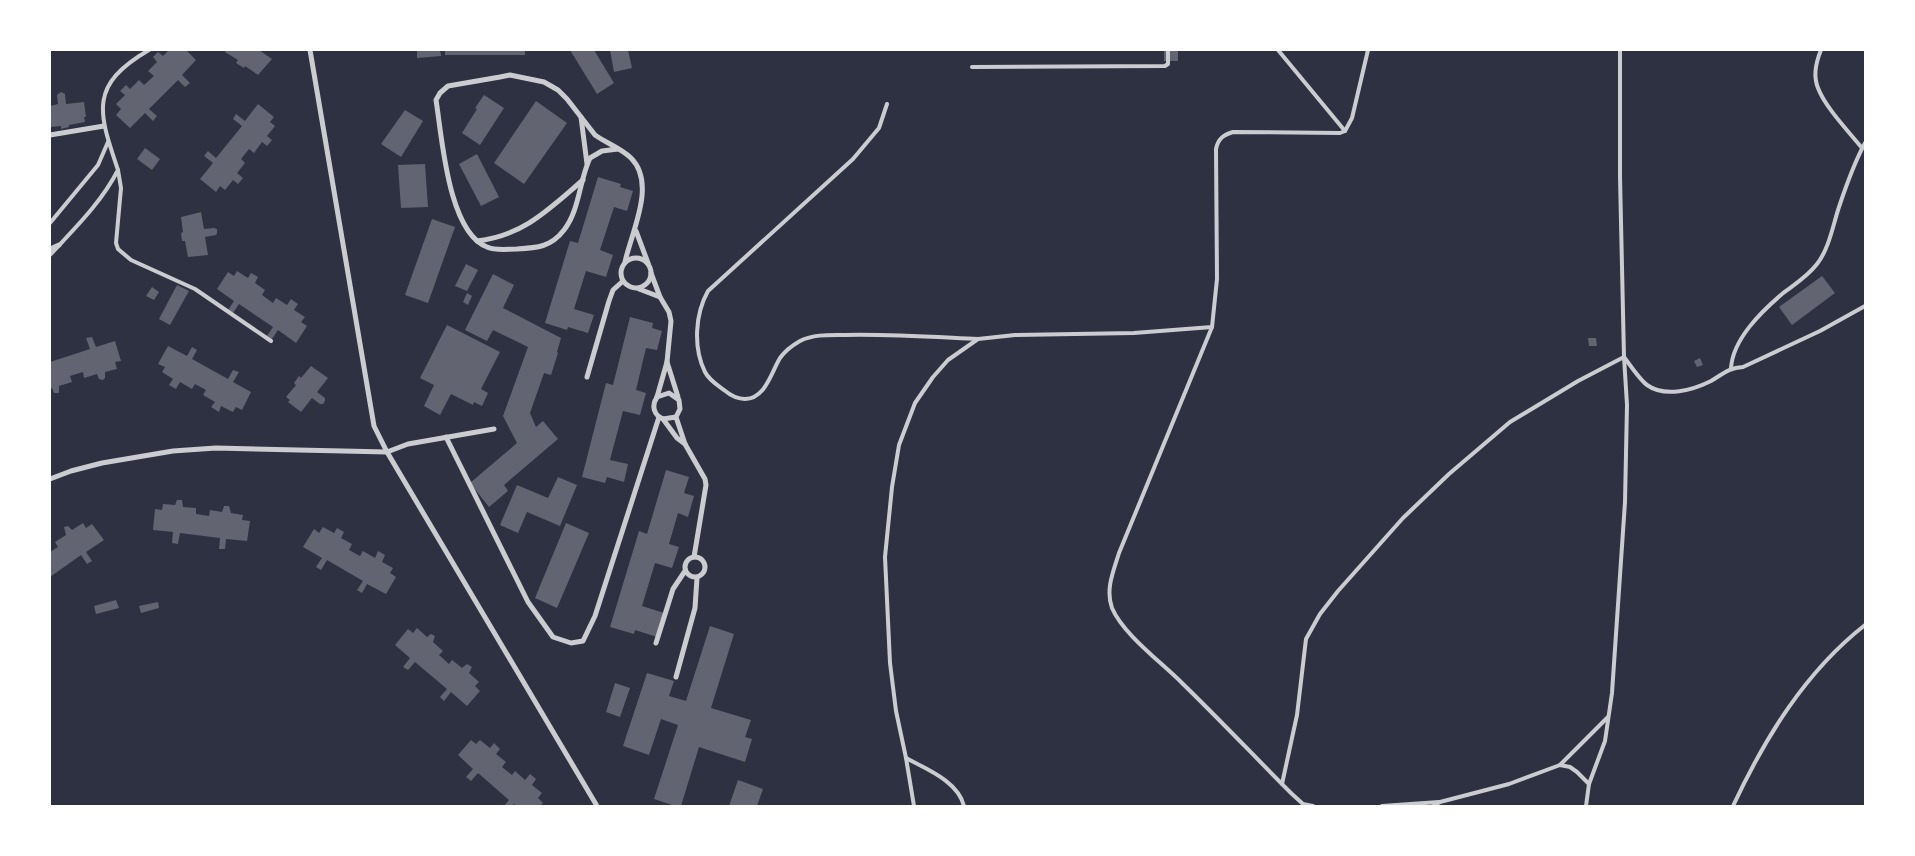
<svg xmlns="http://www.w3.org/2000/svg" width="1915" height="856" font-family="Inter,sans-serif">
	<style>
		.building { fill: #626471 }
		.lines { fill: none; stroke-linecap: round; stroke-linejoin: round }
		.service { stroke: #caccd0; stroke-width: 4 }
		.minor { stroke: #caccd0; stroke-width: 5 }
	</style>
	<rect width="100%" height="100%" fill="#2d3142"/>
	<g class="building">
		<polygon points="169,50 186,50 196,60 182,75 190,83 185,87 178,80 149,109 157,116 153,121 145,113 130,128 116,115 121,109 116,104 125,95 120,91 126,85 130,89 139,80 144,85 154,76 148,71 157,62 153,57 158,52 163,56"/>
		<polygon points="226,50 259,50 272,59 258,75 245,66 244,68 236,63 238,60 225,52"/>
		<polygon points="417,50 440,50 441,56 417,58"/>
		<rect x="445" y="50" width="80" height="5"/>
		<polygon points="570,50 594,50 614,83 597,94"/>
		<polygon points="610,50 628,50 632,68 614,72"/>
		<rect x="1164" y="50" width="14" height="11"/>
		<polygon points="61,92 65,94 66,104 84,102 86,117 84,117 85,122 69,125 69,127 61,129 61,126 50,127 50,106 58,104 57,95"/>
		<polygon points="484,95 504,108 480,145 462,133 477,109 475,108"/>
		<polygon points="536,101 567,123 524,184 494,163"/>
		<polygon points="258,104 274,117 270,122 275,126 267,136 272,140 267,146 262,142 254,153 249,149 241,159 245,163 237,173 243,178 238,184 233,180 225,190 220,186 216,192 200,179 213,163 204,156 208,151 216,158 242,126 233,119 236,114 245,121"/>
		<polygon points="405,110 423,121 401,157 381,144"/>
		<polygon points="145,148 160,159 152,170 137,159"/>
		<polygon points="477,154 499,197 481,206 459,164"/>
		<polygon points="425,164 428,207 401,208 398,165"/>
		<polygon points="598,177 621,184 620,187 633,191 627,211 614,207 600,250 613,255 606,277 586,271 574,309 594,315 588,333 568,327 567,330 545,323 570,241 578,243"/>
		<polygon points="201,212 204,229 214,228 217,229 217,233 216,235 205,237 208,255 188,257 185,241 182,241 181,233 183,232 181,217"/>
		<polygon points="432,219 455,227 428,303 405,295"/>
		<polygon points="466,264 478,270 467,291 455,286"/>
		<polygon points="237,271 248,278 251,273 258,277 255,283 265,290 262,295 273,303 276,298 287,305 291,299 298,304 294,310 305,317 301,322 307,326 296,343 278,330 272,339 267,336 273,327 239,304 233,313 228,310 234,301 217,289 228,272 234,276"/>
		<polygon points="493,274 514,285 503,308 561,338 557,352 558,353 551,375 544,373 530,413 536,427 543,421 558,439 504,485 508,491 489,507 470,483 517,443 503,416 528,347 493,330 487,341 465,330"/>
		<polygon points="1822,276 1835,293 1792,325 1779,307"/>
		<polygon points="177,285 189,291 170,325 159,319"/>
		<polygon points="152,287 159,292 154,300 146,296"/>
		<polygon points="467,293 472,296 468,305 463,302"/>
		<polygon points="630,317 653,323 652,328 662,331 657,350 646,348 636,390 646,393 640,415 623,411 610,460 628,464 624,482 607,477 605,483 582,477 606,383 613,385"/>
		<polygon points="447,325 500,352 481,389 488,393 482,406 474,402 473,405 451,394 440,415 424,406 434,385 420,378"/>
		<polygon points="92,337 96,347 115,341 121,361 115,362 117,369 105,372 105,378 103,380 99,379 97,374 84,378 83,372 70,376 72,382 59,386 59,393 54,393 52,388 50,389 50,362 90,349 86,338"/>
		<polygon points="1588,338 1596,338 1597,346 1589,346"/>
		<polygon points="168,346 187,356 192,347 197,350 192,359 228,379 233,370 239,372 233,382 251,392 242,410 236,407 233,412 221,406 219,412 211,407 215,402 203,395 206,390 195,384 192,389 180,382 176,389 169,385 173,379 162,372 165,367 158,364"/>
		<polygon points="1700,358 1703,365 1697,367 1694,361"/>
		<polygon points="311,366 328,378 317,392 325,398 325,401 323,404 320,404 312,398 301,412 288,402 290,400 286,397 296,385 294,383 299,376 301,378"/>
		<polygon points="666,470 689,477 684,493 694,496 688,517 678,513 669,544 679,547 672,568 655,563 642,606 664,613 657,637 635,630 634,634 610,627 639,531 647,534"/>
		<polygon points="558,477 577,485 560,526 527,512 518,533 500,525 517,485 548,498"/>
		<polygon points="177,500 182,500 183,507 196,508 196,514 209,516 210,510 222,512 224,506 229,506 231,513 243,515 242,520 250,521 247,541 226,539 225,549 219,549 220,538 180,533 178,544 172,543 173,532 153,530 155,509 162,510 163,504 175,505"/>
		<polygon points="83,523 86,528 92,524 104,540 86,552 92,561 87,564 81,555 50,577 50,552 58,547 55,542 66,535 64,527 68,526 72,530"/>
		<polygon points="566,523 589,533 557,608 535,598"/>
		<polygon points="323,527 334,533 337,528 344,532 341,538 352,544 349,550 360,556 363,551 375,558 378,551 385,555 382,562 393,568 390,573 396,577 386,594 367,584 362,593 357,590 363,581 327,560 321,570 316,567 322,558 303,547 314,529 319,533"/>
		<polygon points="116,600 119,608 96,614 94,606"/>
		<polygon points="158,602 159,608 141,613 139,606"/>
		<polygon points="710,626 734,634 711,708 751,720 745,737 752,739 745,762 699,747 681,806 675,806 654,799 678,725 661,719 649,755 623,746 647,673 674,681 669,696 686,701"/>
		<polygon points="417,628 427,637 431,634 435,636 433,642 443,651 439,655 449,664 452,660 462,668 467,664 472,667 469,673 479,682 475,686 480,691 467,706 451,692 444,701 440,697 447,689 415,662 408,670 403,667 410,658 395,645 408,629 413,633"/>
		<polygon points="615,683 630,688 620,717 606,712"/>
		<polygon points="471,740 476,744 480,740 490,748 494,743 500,749 496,754 506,762 502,767 512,775 515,771 525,780 530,774 536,779 532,785 542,793 538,798 543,803 540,806 516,806 514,804 512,806 504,806 509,800 478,773 471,781 466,777 473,769 458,755"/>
		<polygon points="738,780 763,789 757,806 729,806"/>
	</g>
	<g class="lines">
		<g class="service">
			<path d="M1821,50C1816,62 1813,76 1818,88C1825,107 1849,132 1862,148"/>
			<polyline points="972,67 1165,66 1168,64 1168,50"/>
			<path d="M887,104L879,128L853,159L708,291C695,314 693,348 705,372C709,380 717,385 724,390C730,395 737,399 745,399C765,399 771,373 780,358C785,351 793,345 800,341C814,334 830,335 845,335C889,334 934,337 978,339"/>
			<polyline points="1345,131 1352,118 1368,50"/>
			<polyline points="118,170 121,188 116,243 118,249 131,260 195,289 271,341"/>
			<polyline points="50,223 98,165 108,142"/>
			<path d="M50,255C75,228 101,203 118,170C98,111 89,85 149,50"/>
			<path d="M1212,327L1119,553C1114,570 1105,589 1112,608C1123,634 1161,662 1182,683C1219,719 1255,757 1292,794L1303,804L1313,806"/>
			<path d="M1731,368C1733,339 1761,312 1782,294C1795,284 1807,277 1817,264C1829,249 1833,225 1839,207C1846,186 1854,163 1865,143"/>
			<polyline points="906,758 914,806"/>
			<polyline points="1560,765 1608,717"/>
			<path d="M1282,784L1297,715L1306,639L1320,614L1338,591L1403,518L1449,474L1510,422L1578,381L1624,357C1630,365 1640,380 1647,385C1665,398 1693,390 1711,381C1723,374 1728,368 1743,367L1820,331L1865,306"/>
			<path d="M964,806C958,781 926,769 906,758L896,711L890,663L885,557L892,487L899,445L915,403L933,377L948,360L978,339L1015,335L1134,333L1212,327L1217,279L1216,149C1218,139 1223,135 1233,132L1340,133L1345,131L1278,50"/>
			<polyline points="1382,806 1439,802"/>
			<polyline points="1433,806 1440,802 1509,784 1560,765 1570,767 1577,772 1589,784"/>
			<polyline points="1586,806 1589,784 1605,741 1612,693 1625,502 1627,405 1624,357 1620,177 1620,50"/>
			<path d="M1733,806C1765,738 1805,672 1865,625"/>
		</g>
		<g class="minor">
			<polyline points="310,50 374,426 387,452 597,806"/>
			<polyline points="581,117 587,164"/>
			<polyline points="50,135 104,126"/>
			<path d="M618,149L602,151L590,158C579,181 580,209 564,230C551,247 537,248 517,249C507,249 496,251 487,247C448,232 442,137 436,100L440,93L448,86L500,77L510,75L544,82L558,90L567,99L595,135C606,143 621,148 631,158C657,184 631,233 625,262"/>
			<polyline points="636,231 648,263"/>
			<path d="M477,241C523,236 549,209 583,180"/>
			<polyline points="50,249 59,245"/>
			<circle cx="636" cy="273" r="15"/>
			<polyline points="651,273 660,297 669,312 671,321 667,362 657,397"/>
			<polyline points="639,289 660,297"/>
			<polyline points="667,362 678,397"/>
			<polyline points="587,377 609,301 613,290 623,281"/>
			<path d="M676,417L663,419C654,415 651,406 657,397L669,393L679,400L680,409L676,417L685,444L705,479L706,485L694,557"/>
			<polyline points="663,419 677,438 685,444"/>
			<polyline points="446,437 528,602 553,637 571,643 583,641 595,616 659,417"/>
			<polyline points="50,479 71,471 102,463 173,451 216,448 387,452 408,444 494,429"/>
			<circle cx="695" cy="567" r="10"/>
			<polyline points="656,643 673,589 685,571"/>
			<polyline points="676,677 695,608 697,578"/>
		</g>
	</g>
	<rect width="1915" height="856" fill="none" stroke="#ffffff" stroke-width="102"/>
</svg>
